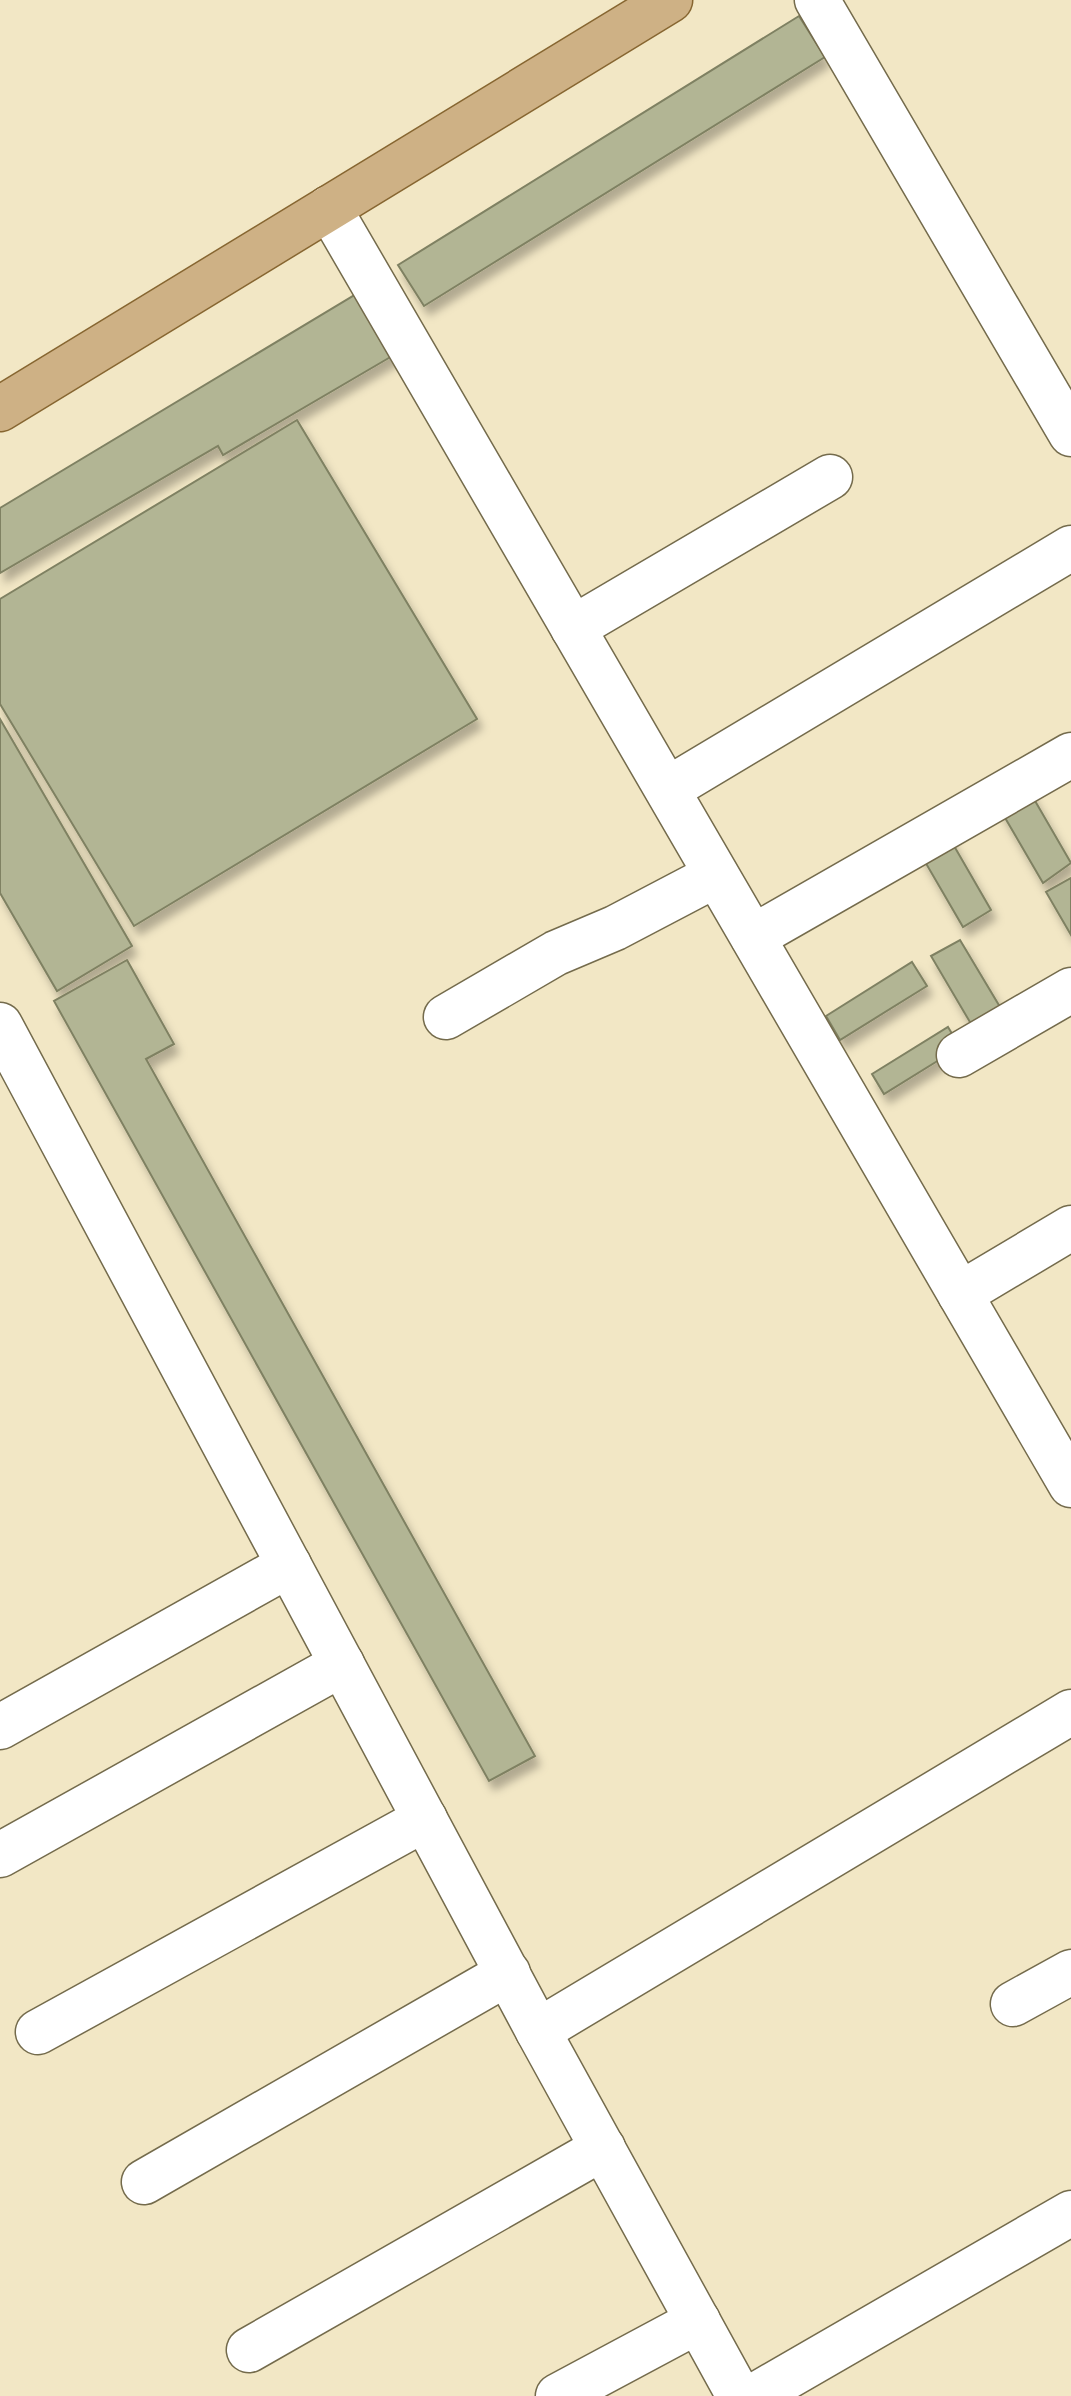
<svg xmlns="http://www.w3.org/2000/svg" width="1071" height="2396" font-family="'PT Serif',serif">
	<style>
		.building { fill: #b2b594; stroke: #7f8162; stroke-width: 2; filter: url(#shadow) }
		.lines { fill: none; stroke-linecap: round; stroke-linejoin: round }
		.minor-casing { stroke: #746b4c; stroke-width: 47 }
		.major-casing { stroke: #876631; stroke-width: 47 }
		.minor { stroke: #fff; stroke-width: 44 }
		.major { stroke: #ceb185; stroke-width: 44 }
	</style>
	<defs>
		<filter id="shadow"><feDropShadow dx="5" dy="9" stdDeviation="4" flood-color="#0004"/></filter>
	</defs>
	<rect width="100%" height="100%" fill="#f2e7c5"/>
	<g class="building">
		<polygon points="799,16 825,57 424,306 398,265"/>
		<polygon points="363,290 399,352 223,455 218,446 0,573 0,508"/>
		<polygon points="297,420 477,719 134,926 0,704 0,599"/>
		<polygon points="0,719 132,946 57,991 0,893"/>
		<polygon points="1027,787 1071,863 1043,883 997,804"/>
		<polygon points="946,832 991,910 963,927 917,848"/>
		<polygon points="1071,878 1071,935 1046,892"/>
		<polygon points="960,940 1006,1017 977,1034 931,956"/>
		<polygon points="127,960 174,1044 146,1059 535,1756 489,1781 54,1001"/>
		<polygon points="912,962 927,986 840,1040 826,1016"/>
		<polygon points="948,1027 960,1047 884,1094 872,1074"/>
	</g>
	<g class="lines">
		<g class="minor-casing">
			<g id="minor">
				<polyline points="817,0 1071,434"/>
				<polyline points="329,208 1071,1485"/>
				<polyline points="573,628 830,477"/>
				<polyline points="668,789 1071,548"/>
				<polyline points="753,937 1071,755"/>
				<polyline points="446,1017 556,953 615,928 716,875"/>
				<polyline points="0,1025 538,2031 739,2396"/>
				<polyline points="959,1055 1071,990"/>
				<polyline points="960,1294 1071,1228"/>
				<polyline points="0,1727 289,1565"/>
				<polyline points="0,1855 342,1664"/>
				<polyline points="1013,2004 1071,1972"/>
				<polyline points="538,2031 1071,1712"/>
				<polyline points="38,2032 425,1819"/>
				<polyline points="144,2182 508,1973"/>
				<polyline points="249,2350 603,2148"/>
				<polyline points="558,2396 698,2321"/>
				<polyline points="754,2396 1071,2213"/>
			</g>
		</g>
		<g class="major-casing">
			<polyline id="major" points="0,409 670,0"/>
		</g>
		<use href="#minor" class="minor"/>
		<use href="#major" class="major"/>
	</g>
</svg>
